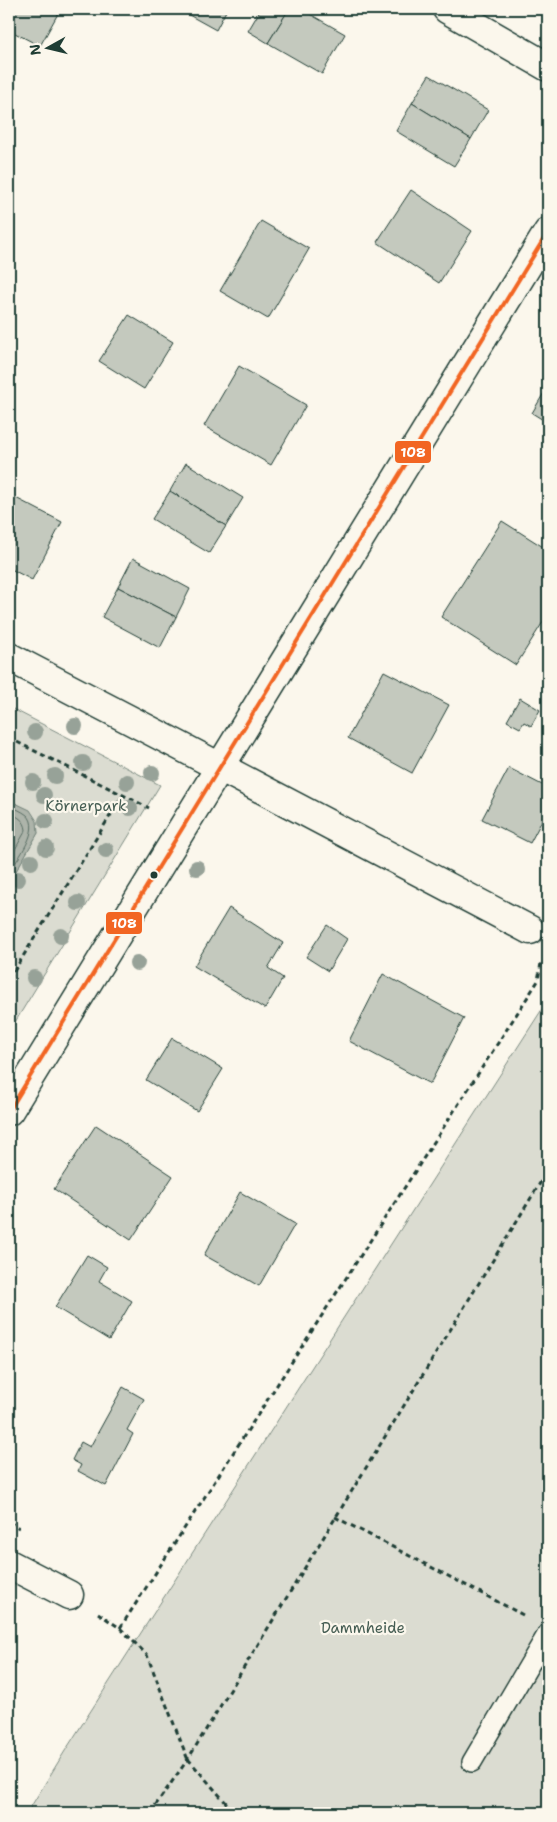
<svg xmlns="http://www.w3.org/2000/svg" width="557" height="1822" font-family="'Shantell Sans',sans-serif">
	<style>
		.green { fill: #dbdcd1; stroke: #7d8c82 }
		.water { fill: #adb4aa; stroke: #74847b }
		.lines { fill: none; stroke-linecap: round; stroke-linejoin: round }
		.shore { stroke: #586d63; stroke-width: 1 }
		.building { fill: #c4c9be; stroke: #1f3d34 }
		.lane-casing { stroke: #1f3d34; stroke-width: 22 }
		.street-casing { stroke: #1f3d34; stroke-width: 31 }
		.secondary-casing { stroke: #1f3d34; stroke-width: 31 }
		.path { stroke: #1f3d34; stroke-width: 3; stroke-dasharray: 5 4; stroke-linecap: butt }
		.lane { stroke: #fbf7ec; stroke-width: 19 }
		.street { stroke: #fbf7ec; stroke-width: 28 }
		.secondary { stroke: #fbf7ec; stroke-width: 28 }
		.bus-1-casing { stroke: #fbf7ec; stroke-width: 8 }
		.bus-1 { stroke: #f26522; stroke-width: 4 }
		.tree { fill: #97a298 }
		.bus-dot { fill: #1f3d34; stroke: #fbf7ec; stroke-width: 2 }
		.labels { text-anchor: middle; stroke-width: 4.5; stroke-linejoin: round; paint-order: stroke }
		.park-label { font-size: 15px; fill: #455d53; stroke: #fbf7ec }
		.line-badge { stroke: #fbf7ec; stroke-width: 2 }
		.badge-label { font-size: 14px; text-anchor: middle; font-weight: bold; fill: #fff }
	</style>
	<rect width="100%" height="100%" fill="#fbf7ec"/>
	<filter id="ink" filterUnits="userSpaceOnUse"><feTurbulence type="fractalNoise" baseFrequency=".02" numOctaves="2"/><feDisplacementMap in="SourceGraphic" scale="10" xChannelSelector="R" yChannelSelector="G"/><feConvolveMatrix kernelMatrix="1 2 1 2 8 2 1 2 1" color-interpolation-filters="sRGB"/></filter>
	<g filter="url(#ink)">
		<g class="green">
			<polygon points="9,707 160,785 9,1032 9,883 38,833 30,811 9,800"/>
			<polygon points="548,1000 548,1813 27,1813 65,1751"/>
		</g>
		<polygon class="water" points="9,800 30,810 37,821 38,833 9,883"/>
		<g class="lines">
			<g class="shore">
				<path d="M9,805C14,808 22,811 27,815C42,829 17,859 9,873"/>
				<path d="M9,812C17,817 25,819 26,830L9,860"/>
			</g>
		</g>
		<g class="building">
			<polygon points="9,9 58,9 60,10 40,46 9,30"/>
			<polygon points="178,9 227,9 216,30"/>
			<polygon points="261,9 289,9 268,43 248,31"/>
			<polygon points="289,9 301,9 345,34 322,74 268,43"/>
			<polygon points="429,75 488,110 471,139 412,103"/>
			<polygon points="412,103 471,139 454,166 396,131"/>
			<polygon points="411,190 472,231 439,283 377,242"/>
			<polygon points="261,221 309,249 268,319 220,291"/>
			<polygon points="129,315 173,342 144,389 99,361"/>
			<polygon points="239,366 306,405 271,465 204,426"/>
			<polygon points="548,386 548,423 532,413"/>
			<polygon points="186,463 243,498 226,526 170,491"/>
			<polygon points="170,491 226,526 209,553 152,519"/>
			<polygon points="10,495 62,522 32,580 9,568"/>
			<polygon points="502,521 548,550 548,614 516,665 441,617"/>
			<polygon points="133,558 190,589 176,617 118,587"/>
			<polygon points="118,587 176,617 160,648 102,617"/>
			<polygon points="384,671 449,705 412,773 348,738"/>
			<polygon points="520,698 540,710 531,726 524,722 520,728 507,721"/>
			<polygon points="509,768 548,788 548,809 530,843 482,819"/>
			<polygon points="229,908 283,943 268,968 283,978 265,1009 194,966"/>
			<polygon points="327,925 347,939 328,971 306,957"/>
			<polygon points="383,974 464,1018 430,1084 349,1041"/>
			<polygon points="172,1038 223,1069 197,1111 146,1080"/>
			<polygon points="96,1125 173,1176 131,1240 54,1189"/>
			<polygon points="240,1192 295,1224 259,1286 204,1255"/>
			<polygon points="87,1255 107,1267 99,1281 132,1301 109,1340 55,1307"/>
			<polygon points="123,1387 144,1399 127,1430 133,1434 106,1486 78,1471 81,1465 72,1460 81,1442 90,1447"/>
			<polygon points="9,1390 14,1394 9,1403"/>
		</g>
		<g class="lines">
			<g class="lane-casing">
				<polyline id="lane" points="472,1762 548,1633"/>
			</g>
			<g class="street-casing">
				<g id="street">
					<polyline points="447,9 548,67"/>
					<polyline points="9,657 178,745 530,930"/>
					<polyline points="9,1564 69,1595"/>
				</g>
			</g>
			<g class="secondary-casing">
				<polyline id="secondary" points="9,1111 548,232"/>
			</g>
			<g class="path">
				<polyline points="9,738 149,808"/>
				<polyline points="9,979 123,795"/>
				<polyline points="335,1517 523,1615"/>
				<polyline points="9,1522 19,1528"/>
				<polyline points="98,1613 120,1628 147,1655 188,1760"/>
				<polyline points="120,1628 538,981 541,963"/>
				<polyline points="188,1759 235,1813"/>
				<polyline points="150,1813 188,1759 548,1170"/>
			</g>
			<use href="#lane" class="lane"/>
			<use href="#street" class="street"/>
			<use href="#secondary" class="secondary"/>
			<g class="bus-1-casing">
				<polyline id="bus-1" points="9,1111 548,232"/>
			</g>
			<use href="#bus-1" class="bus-1"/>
		</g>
		<g class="tree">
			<circle cx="75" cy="726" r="8"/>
			<circle cx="35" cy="732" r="8"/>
			<circle cx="83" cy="763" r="8"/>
			<circle cx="152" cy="773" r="8"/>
			<circle cx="55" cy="776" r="8"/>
			<circle cx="33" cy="782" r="8"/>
			<circle cx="127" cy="782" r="8"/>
			<circle cx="44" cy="795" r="8"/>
			<circle cx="130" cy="808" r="8"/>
			<circle cx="46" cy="821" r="8"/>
			<circle cx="46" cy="848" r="8"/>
			<circle cx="106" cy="850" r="8"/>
			<circle cx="31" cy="862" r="8"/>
			<circle cx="197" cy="868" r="8"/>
			<circle cx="18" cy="879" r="8"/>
			<circle cx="78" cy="903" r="8"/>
			<circle cx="61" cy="936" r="8"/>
			<circle cx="137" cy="963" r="8"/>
			<circle cx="34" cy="978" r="8"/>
		</g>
	</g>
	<circle class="bus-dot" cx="154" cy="875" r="4.5"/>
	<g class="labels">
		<g class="park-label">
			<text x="86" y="811">Körnerpark</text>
			<text x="363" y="1633">Dammheide</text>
		</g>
	</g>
	<g class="line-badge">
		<rect x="394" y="440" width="38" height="24" rx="5" fill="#f26522"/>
		<rect x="105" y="911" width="38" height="24" rx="5" fill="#f26522"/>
	</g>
	<g class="badge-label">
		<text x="413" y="457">108</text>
		<text x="124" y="928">108</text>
	</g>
	<rect width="557" height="1822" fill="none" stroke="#fbf7ec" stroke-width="30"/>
	<rect x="15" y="15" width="527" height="1792" fill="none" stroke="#1f3d34" stroke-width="2" filter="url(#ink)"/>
	<g transform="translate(48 48) rotate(262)" stroke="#fbf7ec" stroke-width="4" paint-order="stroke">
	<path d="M0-4L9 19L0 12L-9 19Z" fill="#1f3d34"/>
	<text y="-8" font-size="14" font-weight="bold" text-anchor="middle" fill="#1f3d34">N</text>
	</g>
</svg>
